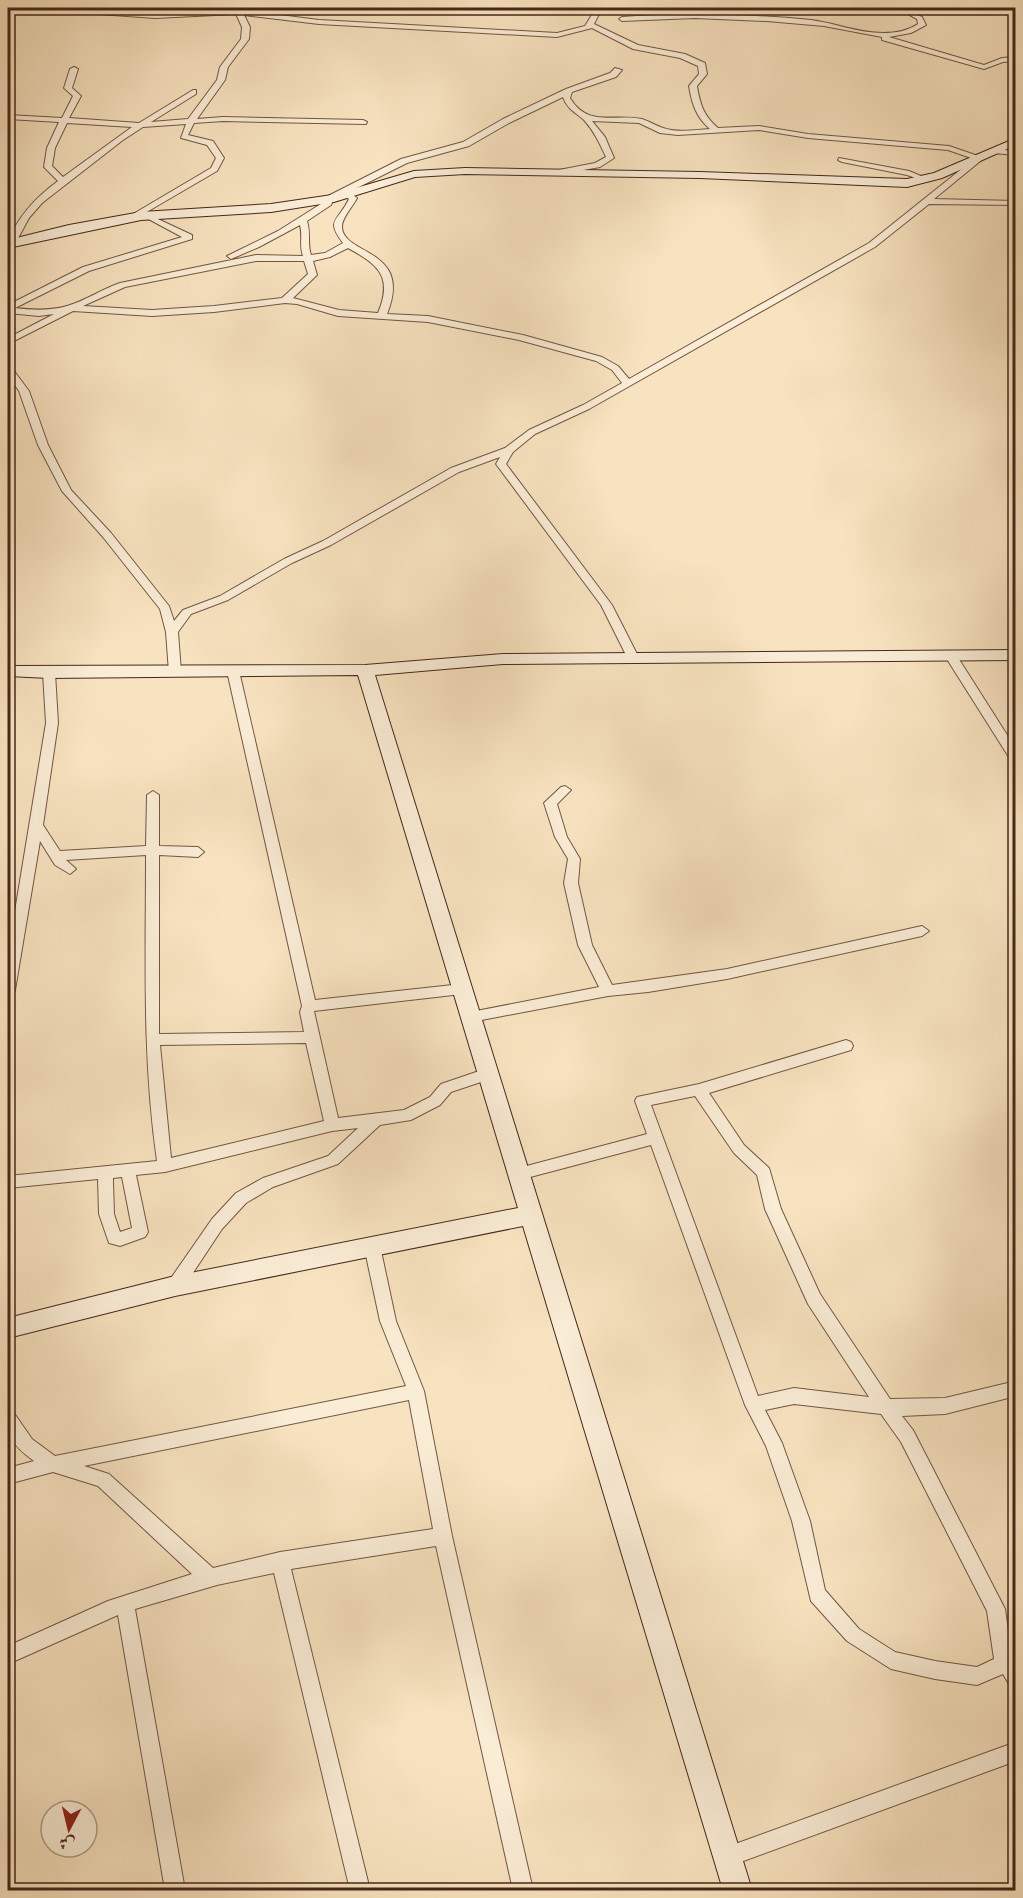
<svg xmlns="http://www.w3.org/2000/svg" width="1023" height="1898" font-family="'Old Standard TT',Amiri,serif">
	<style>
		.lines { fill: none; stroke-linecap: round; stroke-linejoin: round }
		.street-casing { stroke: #735643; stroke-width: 2 }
		.secondary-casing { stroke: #472719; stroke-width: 2 }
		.street { fill: #faedd6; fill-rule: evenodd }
		.secondary { fill: #faedd6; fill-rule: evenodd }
	</style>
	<rect width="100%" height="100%" fill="#f8e3c0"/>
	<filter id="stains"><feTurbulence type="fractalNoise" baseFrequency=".00333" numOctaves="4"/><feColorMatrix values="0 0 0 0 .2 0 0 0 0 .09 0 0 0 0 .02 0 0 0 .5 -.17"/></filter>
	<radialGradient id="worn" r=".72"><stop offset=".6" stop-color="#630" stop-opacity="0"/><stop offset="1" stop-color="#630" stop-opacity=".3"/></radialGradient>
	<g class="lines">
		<g class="street-casing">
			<g id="street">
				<path d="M40,8H65L155,14L235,10L234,8H240L241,10L319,20L557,33L585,26L593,13L588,8H595L600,12L594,24L638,45L685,54L705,63L707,74L697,86C700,105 704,116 718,128L759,126L808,134L949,146L984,158L934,199L1016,201V205L929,204L875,247L589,409L535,434L513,452L506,464L612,605L639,658L637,661H629L601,605L496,464L500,457L459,472L331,545L292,563L228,600L191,614L178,632L181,672L175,676L169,672L166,632L160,609L103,537L62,491L38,445L19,391L8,375V366L11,367L29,391L48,445L71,490L111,533L169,606L174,621L183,610L220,596L284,559L323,541L451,468L505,448L529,430L583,405L622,383L612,370L596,361L519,340L428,322L338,316L297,304L285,303L214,312L152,316L73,311L8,344V338L54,314L39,316L8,313V305L83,267L182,237L141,215L132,220L128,217L211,168L216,158L207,145L181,138L186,124L143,127L123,140L42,203L29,218L15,244L11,247L8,246V242C18,216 36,197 58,181L44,167L47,148L59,122L8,119V115L62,118L73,96L64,88L70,69L74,67L78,69L72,88L81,96L69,118L139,123L193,90H196V94L151,122L188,119L217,80L220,67L241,39L242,27L236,14L155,18L43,10ZM244,15L319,24L557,37L592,28L633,49L680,58L698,66L699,74L689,86C692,104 696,117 710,129C695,130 678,133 663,128C656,126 649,121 642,119C614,113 588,128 570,98L572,92L616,77L622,70L615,68L610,73L566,89L503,119L463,142L401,159L326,197L324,202L278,231L227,256L231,259L259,247L300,225C303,236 299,245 303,256L256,255L120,283C102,289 85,301 67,306C50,311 32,310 15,308L89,271L192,239V235L145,213L217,171L224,158L213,141L188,135L194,123L223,121L366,124L367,122L363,120L223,117L197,119L225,80L228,67L249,39L250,27ZM563,97C567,109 575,112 584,120C594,131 600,144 606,157L595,163L559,170L558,172L562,174L600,167L614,158L605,137L592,121L639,123L660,133L678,135L759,130L808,138L948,150L974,159L869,243L629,379L618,366L602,357L523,335L428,316L387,314C414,247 341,256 342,226C342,218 353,206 357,198L349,192L407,163L469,146L509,123ZM67,123L132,127L63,177L52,166L55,148ZM343,195L349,199C338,222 325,219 343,243L325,253L311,255C307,243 311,234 307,221L331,205L333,200ZM348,248C379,265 393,277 378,313L339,310L293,298L317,275L313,261L330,257ZM256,261H304L308,274L282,298L214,306L152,310L83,306L125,287Z"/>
				<path d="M897,8H904L922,17L926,25L911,33L889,37L984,65L1002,58L1016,57V61L1003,62L984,69L882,40V37L824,26L767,21L695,18L622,21L619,19L622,17C685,13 748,14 811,20C835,23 858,33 883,33C896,33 907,31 918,24L917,19Z"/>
				<polygon points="999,8 1016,9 1016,13 1000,9"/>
				<polygon points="993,149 1016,151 1016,155 993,153"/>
				<polygon points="839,158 909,171 928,179 924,181 907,175 842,162 838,160"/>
				<polygon points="951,652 955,653 1016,749 1016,763 1012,762 945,656"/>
				<path d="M233,667L239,671L315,1000L462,984L467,985L469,989L467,993L462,994L314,1011L338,1118L404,1110L430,1097L441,1084L488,1068L493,1070L495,1074L493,1078L451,1092L440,1105L411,1120L380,1125L338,1164L273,1187L246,1203L222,1229L181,1291L175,1293L169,1291L167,1286L169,1281L212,1219L236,1193L263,1178L328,1156L358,1128L332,1131L165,1172L136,1175L148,1232L145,1237L120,1246L109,1243L99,1214L98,1179L8,1188V1176L157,1161C142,1057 146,959 146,855L66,860L76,869L70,874L55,865L40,841L15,990L13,994L8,995V954L46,723L43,673L49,669L55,673L58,723L43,825L60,851L146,846L147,795L153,791L159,795V846L198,847L204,852L198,857L159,855V1034L304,1032L300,1012L302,1006L227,671ZM306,1043L324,1121L171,1158L160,1045ZM122,1177L132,1228L120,1232L114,1214L113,1181V1178Z"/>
				<polygon points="565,786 571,790 557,804 567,837 580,859 578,883 592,945 612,985 727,969 922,926 929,931 922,936 727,979 648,992 608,996 471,1022 466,1021 464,1017 466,1013 471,1012 599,987 578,945 564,883 568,859 555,837 544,803 561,787"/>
				<path d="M846,1040L851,1042L853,1046L851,1050L709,1093L744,1145L769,1168L781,1209L820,1294L890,1399L945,1398L1016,1381V1396L945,1414L902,1416L913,1430L1005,1609L1011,1652L1016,1659V1686L1009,1684L1003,1674L977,1685L935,1679L891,1669L847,1641L811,1601L792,1521L766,1446L745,1405L651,1145L519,1180L514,1178L511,1174L514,1170L519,1168L647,1134L635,1101L637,1097L699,1084ZM695,1096L734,1153L757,1175L765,1209L808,1304L869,1397L794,1388L758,1396L651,1105ZM794,1404L881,1414L901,1442L987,1611L994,1659L977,1667L935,1661L895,1652L859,1629L825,1590L810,1521L782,1443L765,1410Z"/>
				<path d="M372,1239L378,1241L380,1246L396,1321L424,1391L452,1536L533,1890H513L436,1546L291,1569L370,1890H350L274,1573L217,1585L135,1609L185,1890H165L118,1615L8,1664V1646L108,1601L192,1574L98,1486L53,1472L8,1484V1468L34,1461C12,1445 8,1438 8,1410L14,1413L32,1439L55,1456L406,1386L380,1321L364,1246L366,1241ZM409,1400L433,1529L280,1552L213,1568L109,1474L84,1466Z"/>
				<polygon points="1016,1742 1016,1761 727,1867 720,1864 717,1857 720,1850 727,1847"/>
			</g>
		</g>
		<g class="secondary-casing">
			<g id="secondary">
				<polygon points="1016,138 1016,145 942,178 907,187 700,178 465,174 415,177 334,202 271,212 141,220 8,248 8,240 69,225 141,212 271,204 332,195 414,171 465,168 700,172 907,179 934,173"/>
				<polygon points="1016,650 1016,660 503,664 375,675 752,1890 723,1890 523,1226 175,1296 8,1338 8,1318 175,1276 518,1208 358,675 49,678 8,676 8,666 365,665 503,654"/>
			</g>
		</g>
		<use href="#street" class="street"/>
		<use href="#secondary" class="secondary"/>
	</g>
	<rect width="1023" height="1898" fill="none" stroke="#f8e3c0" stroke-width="30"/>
	<rect x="9" y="9" width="1005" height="1880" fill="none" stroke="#472719" stroke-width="3"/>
	<rect x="15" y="15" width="993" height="1868" fill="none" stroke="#472719" stroke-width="1.5"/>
	<g transform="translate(69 1829) rotate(187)"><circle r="28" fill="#faedd6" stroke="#b29e8a" stroke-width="1.5"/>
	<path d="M0-4.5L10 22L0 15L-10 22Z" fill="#8f2418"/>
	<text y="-9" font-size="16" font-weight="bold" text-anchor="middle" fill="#472719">ش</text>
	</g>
	<rect width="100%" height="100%" filter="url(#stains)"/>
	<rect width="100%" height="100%" fill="url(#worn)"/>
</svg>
